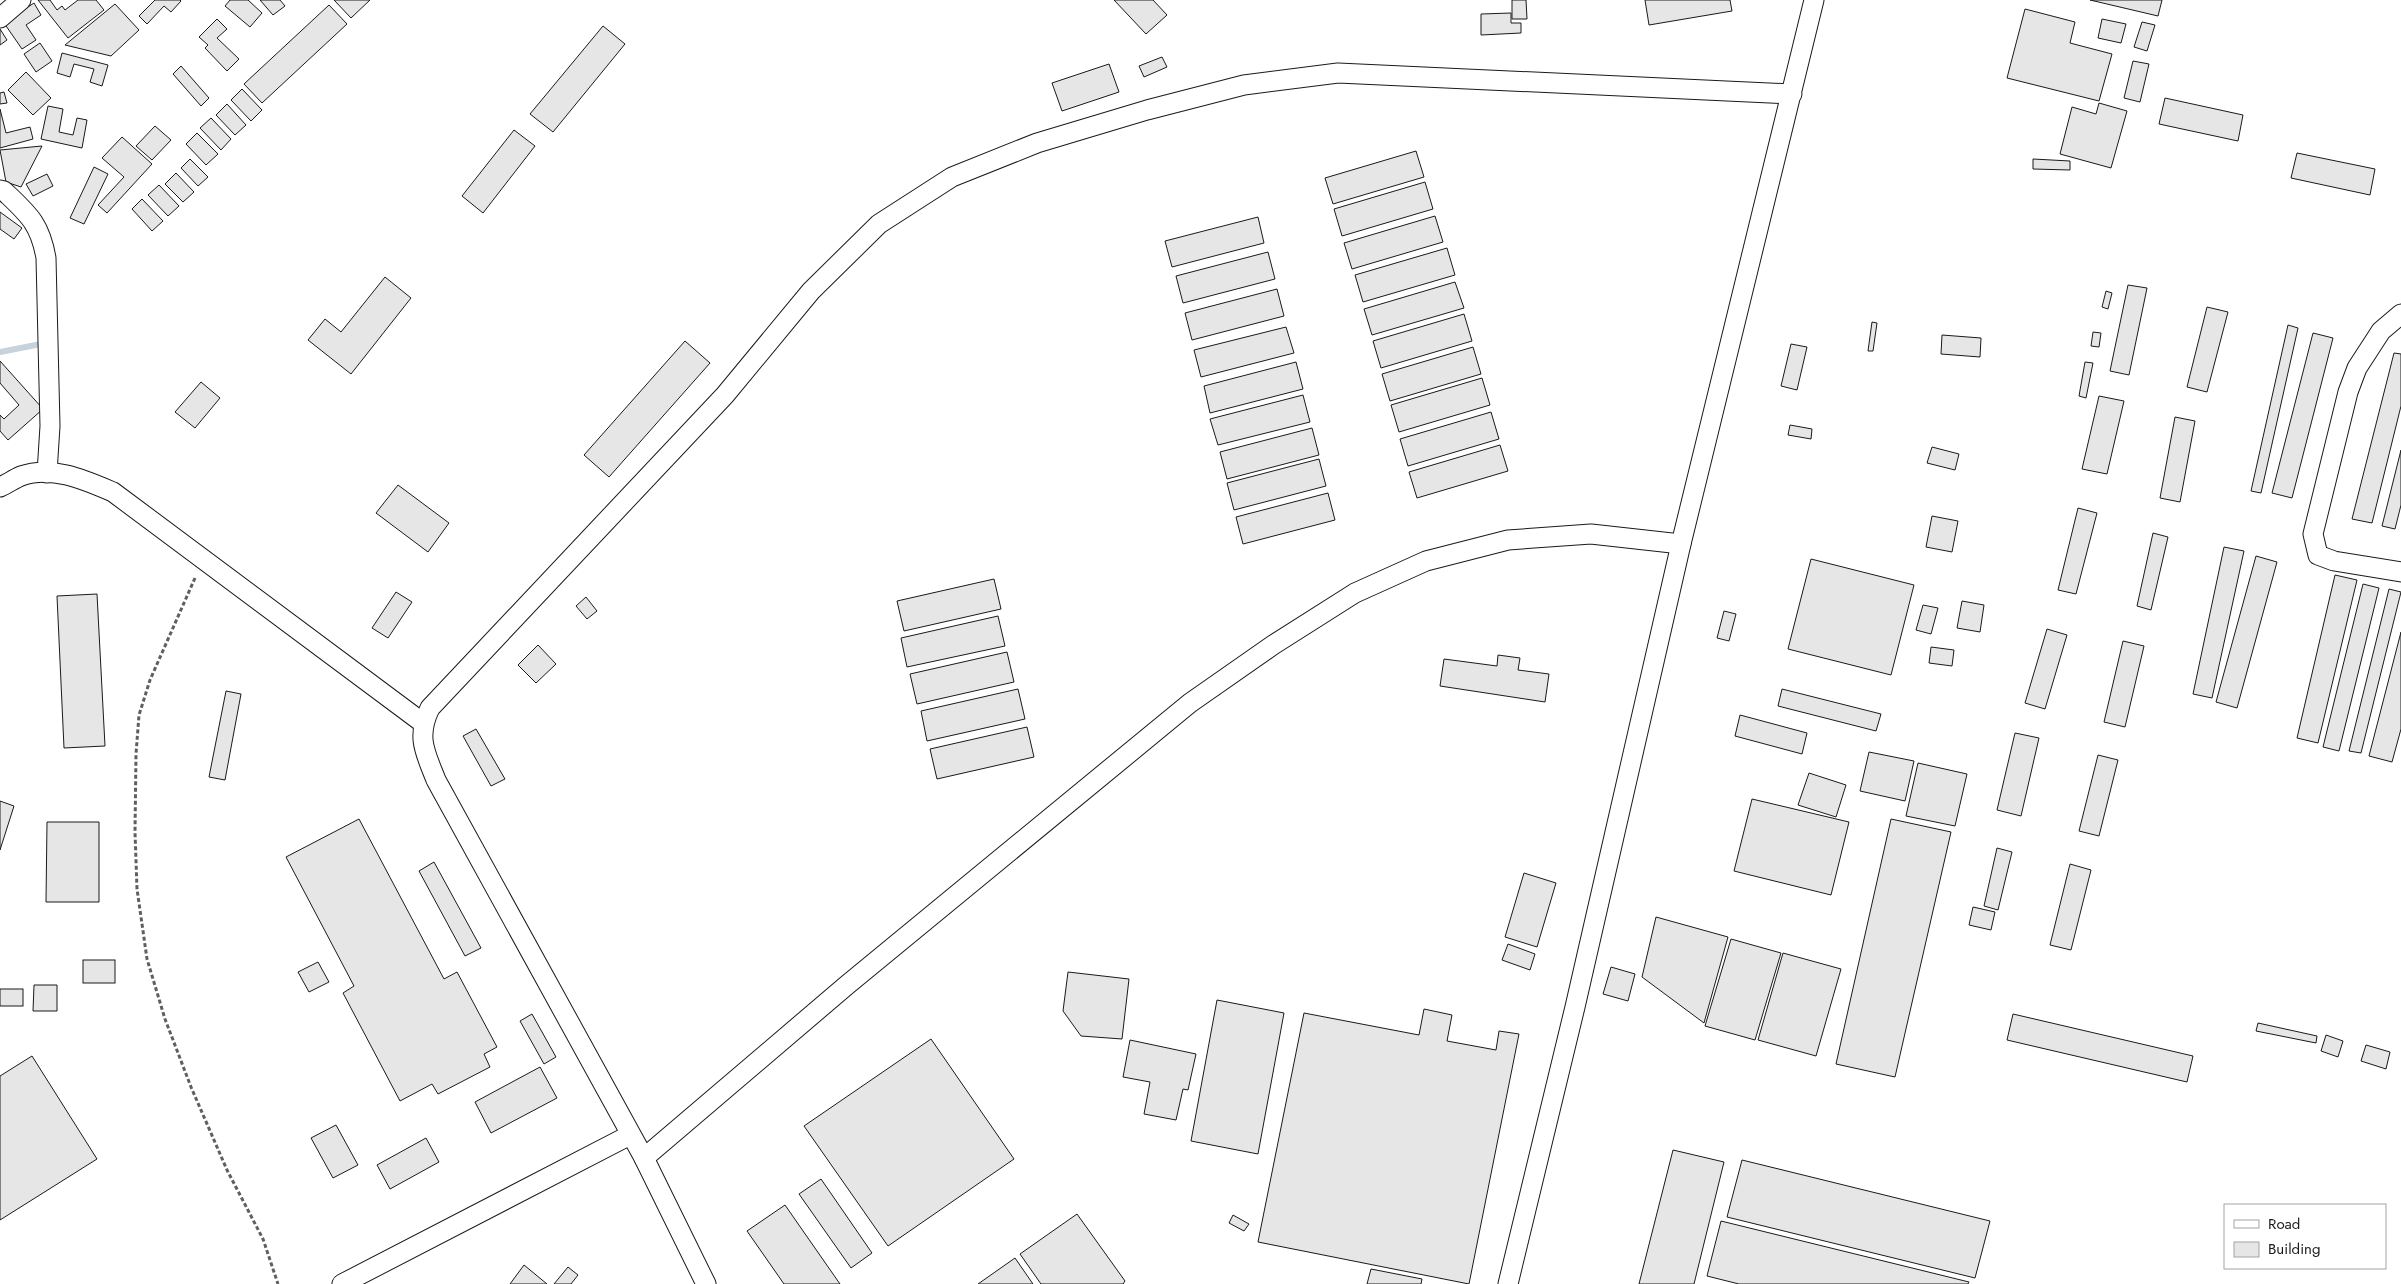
<svg xmlns="http://www.w3.org/2000/svg" width="2401" height="1284" viewBox="0 0 2401 1284" font-family="Jost,sans-serif">
<style>
.lines{fill:none;stroke-linecap:round;stroke-linejoin:round}
.stream{stroke:#c6d2dc;stroke-width:6}
.building{fill:#e6e6e6;stroke:#1a1a1a}
.street-casing{stroke:#1a1a1a;stroke-width:21}
.path{stroke:#5f5f5f;stroke-width:3;stroke-dasharray:4 2.5;stroke-linecap:butt}
.street{stroke:#fff;stroke-width:19}
</style>
<rect width="100%" height="100%" fill="#fff"/>
<g class="lines">
<polyline class="stream" points="0,352 46,343"/>
</g>
<g class="building">
<polygon points="38,0 50,0 57,10 62,6 65,10 78,0 96,0 104,10 68,38"/>
<polygon points="155,0 180,0 181,1 171,12 164,6 147,24 139,16"/>
<polygon points="230,0 248,0 262,13 250,27 225,6"/>
<polygon points="260,0 280,0 285,6 273,15"/>
<polygon points="334,0 370,0 351,18"/>
<polygon points="1114,0 1153,0 1167,15 1146,34"/>
<polygon points="1512,0 1526,0 1527,19 1512,19"/>
<polygon points="1645,0 1730,0 1732,11 1649,25"/>
<polygon points="2090,0 2162,0 2158,16"/>
<polygon points="34,3 41,15 26,25 36,40 22,49 4,23"/>
<polygon points="115,4 139,30 111,56 65,45"/>
<polygon points="329,5 347,24 262,103 244,84"/>
<polygon points="2025,9 2075,22 2070,43 2112,54 2099,101 2007,78"/>
<polygon points="1511,13 1511,23 1521,23 1521,33 1481,35 1481,14"/>
<polygon points="217,19 227,29 217,38 239,59 227,71 205,48 208,45 199,37"/>
<polygon points="2102,19 2126,24 2121,43 2098,38"/>
<polygon points="2142,22 2155,25 2147,51 2134,47"/>
<polygon points="603,26 625,44 553,132 530,114"/>
<polygon points="0,29 7,40 0,45"/>
<polygon points="40,43 52,61 36,72 24,54"/>
<polygon points="62,53 108,65 102,86 90,82 94,69 74,64 70,77 57,73"/>
<polygon points="1162,57 1167,67 1144,77 1139,66"/>
<polygon points="2133,61 2149,64 2140,102 2124,98"/>
<polygon points="1109,64 1119,92 1062,111 1052,83"/>
<polygon points="181,66 209,98 201,106 173,74"/>
<polygon points="26,72 51,98 33,115 8,90"/>
<polygon points="242,89 262,110 251,121 231,100"/>
<polygon points="4,92 7,103 0,104 0,93"/>
<polygon points="2165,98 2243,115 2238,141 2159,124"/>
<polygon points="2099,103 2127,111 2111,168 2060,154 2072,107 2096,114"/>
<polygon points="227,104 246,125 235,135 216,115"/>
<polygon points="48,106 63,109 59,132 73,135 77,118 87,120 82,148 41,139"/>
<polygon points="0,109 6,133 30,127 33,139 0,148"/>
<polygon points="211,118 231,139 221,150 200,128"/>
<polygon points="155,126 171,140 152,160 136,146"/>
<polygon points="514,130 535,146 483,213 462,196"/>
<polygon points="197,133 218,154 206,165 186,144"/>
<polygon points="122,137 152,164 107,213 98,205 124,177 102,158"/>
<polygon points="42,146 21,187 6,182 0,150"/>
<polygon points="1416,151 1424,177 1333,204 1325,178"/>
<polygon points="2297,153 2375,169 2370,195 2291,178"/>
<polygon points="190,159 208,177 198,186 181,168"/>
<polygon points="2033,159 2070,161 2070,170 2033,169"/>
<polygon points="94,167 108,174 84,224 70,218"/>
<polygon points="176,173 194,192 183,202 165,184"/>
<polygon points="47,174 53,186 33,196 26,184"/>
<polygon points="1425,182 1433,209 1342,236 1334,209"/>
<polygon points="159,185 179,206 168,216 148,195"/>
<polygon points="142,199 163,221 152,231 132,209"/>
<polygon points="0,212 22,228 14,239 0,229"/>
<polygon points="1435,216 1443,242 1352,269 1344,243"/>
<polygon points="1258,217 1264,243 1172,267 1165,241"/>
<polygon points="1447,248 1455,275 1363,302 1355,275"/>
<polygon points="1268,252 1275,279 1183,303 1176,276"/>
<polygon points="385,277 411,298 351,374 308,340 325,319 341,332"/>
<polygon points="1455,282 1464,308 1372,335 1364,309"/>
<polygon points="2128,285 2147,288 2129,375 2110,371"/>
<polygon points="1277,289 1284,316 1192,340 1185,313"/>
<polygon points="2106,291 2112,293 2108,309 2102,307"/>
<polygon points="2207,307 2228,312 2207,392 2187,387"/>
<polygon points="1464,314 1472,341 1381,368 1373,341"/>
<polygon points="1872,322 1877,323 1873,351 1868,351"/>
<polygon points="2288,325 2298,328 2261,493 2251,491"/>
<polygon points="1286,327 1294,353 1201,377 1194,350"/>
<polygon points="2093,332 2101,333 2099,347 2091,346"/>
<polygon points="2313,333 2333,338 2292,498 2272,493"/>
<polygon points="1942,335 1981,338 1980,357 1941,354"/>
<polygon points="685,341 710,363 609,477 584,455"/>
<polygon points="1791,344 1807,347 1797,390 1781,386"/>
<polygon points="1473,347 1481,374 1390,401 1382,374"/>
<polygon points="2394,353 2401,354 2401,406 2372,523 2352,519"/>
<polygon points="0,361 43,409 8,440 0,431 0,415 4,419 19,405 0,383"/>
<polygon points="1296,362 1303,389 1210,413 1204,386"/>
<polygon points="2085,362 2093,363 2086,398 2079,396"/>
<polygon points="1482,378 1490,405 1399,432 1391,405"/>
<polygon points="201,382 220,398 195,428 175,412"/>
<polygon points="1303,395 1310,422 1218,445 1210,419"/>
<polygon points="2099,396 2124,401 2107,474 2082,469"/>
<polygon points="1491,412 1499,439 1408,466 1400,439"/>
<polygon points="2175,417 2195,421 2180,502 2160,498"/>
<polygon points="1790,425 1812,429 1811,439 1788,435"/>
<polygon points="1312,428 1319,455 1227,479 1220,452"/>
<polygon points="1500,445 1508,471 1417,498 1409,472"/>
<polygon points="1932,447 1959,454 1955,470 1927,463"/>
<polygon points="2401,450 2401,505 2395,529 2382,526"/>
<polygon points="1319,459 1326,486 1234,510 1227,483"/>
<polygon points="398,485 449,523 428,552 376,513"/>
<polygon points="1328,493 1335,520 1243,544 1236,517"/>
<polygon points="2078,508 2097,513 2076,594 2058,590"/>
<polygon points="1932,516 1958,521 1952,552 1926,547"/>
<polygon points="2153,533 2168,537 2151,610 2137,606"/>
<polygon points="2224,547 2244,551 2212,698 2193,694"/>
<polygon points="2256,556 2277,562 2237,708 2216,702"/>
<polygon points="1811,559 1914,585 1891,675 1788,649"/>
<polygon points="2335,575 2357,580 2318,743 2297,738"/>
<polygon points="994,579 1001,609 904,631 897,601"/>
<polygon points="2363,584 2379,588 2339,751 2323,747"/>
<polygon points="2389,589 2401,592 2361,753 2349,751"/>
<polygon points="396,592 412,602 388,638 372,628"/>
<polygon points="97,594 105,746 64,748 57,596"/>
<polygon points="586,597 597,611 587,619 576,606"/>
<polygon points="1962,601 1984,605 1980,632 1957,628"/>
<polygon points="1923,605 1938,608 1931,634 1916,630"/>
<polygon points="1724,611 1736,614 1729,641 1717,638"/>
<polygon points="998,616 1005,646 907,667 901,638"/>
<polygon points="2047,629 2067,635 2045,709 2025,703"/>
<polygon points="2401,632 2401,729 2392,762 2369,756"/>
<polygon points="2123,641 2144,646 2125,727 2104,722"/>
<polygon points="538,645 556,664 536,683 518,665"/>
<polygon points="1931,647 1954,650 1952,666 1929,663"/>
<polygon points="1007,652 1014,682 917,704 910,674"/>
<polygon points="1498,655 1520,658 1518,670 1549,674 1545,702 1440,686 1444,659 1497,666"/>
<polygon points="1018,689 1025,719 927,741 921,711"/>
<polygon points="1782,689 1881,714 1876,731 1778,706"/>
<polygon points="226,691 241,694 225,780 209,777"/>
<polygon points="1740,715 1807,733 1802,754 1735,736"/>
<polygon points="1027,727 1034,757 937,779 930,749"/>
<polygon points="476,729 505,779 491,786 463,736"/>
<polygon points="2015,733 2039,738 2021,816 1997,810"/>
<polygon points="1869,752 1914,761 1905,801 1860,791"/>
<polygon points="2098,755 2118,760 2099,836 2079,831"/>
<polygon points="1918,763 1967,774 1955,826 1906,816"/>
<polygon points="1809,773 1846,785 1836,817 1798,805"/>
<polygon points="1752,799 1849,822 1831,895 1734,871"/>
<polygon points="0,801 14,806 0,850"/>
<polygon points="359,819 444,979 457,972 497,1047 484,1054 490,1067 438,1094 432,1084 400,1101 343,993 354,986 286,857"/>
<polygon points="1891,819 1951,832 1895,1077 1836,1064"/>
<polygon points="47,822 99,822 99,902 46,902"/>
<polygon points="1997,848 2012,852 1998,910 1984,906"/>
<polygon points="434,862 481,948 465,956 419,871"/>
<polygon points="2070,864 2091,870 2071,950 2050,945"/>
<polygon points="1524,873 1556,883 1537,947 1505,937"/>
<polygon points="1973,907 1995,912 1991,930 1969,925"/>
<polygon points="1656,917 1728,937 1704,1023 1642,977"/>
<polygon points="1731,939 1781,953 1755,1040 1705,1026"/>
<polygon points="1508,944 1535,954 1530,970 1502,960"/>
<polygon points="1783,953 1841,969 1816,1056 1758,1040"/>
<rect x="83" y="960" width="32" height="23"/>
<polygon points="318,962 329,982 309,992 298,972"/>
<polygon points="1611,967 1635,974 1628,1001 1603,994"/>
<polygon points="1068,972 1129,979 1122,1039 1081,1036 1063,1011"/>
<polygon points="34,985 57,985 57,1011 33,1011"/>
<rect x="0" y="989" width="23" height="17"/>
<polygon points="1217,1000 1284,1013 1258,1154 1191,1141"/>
<polygon points="1424,1009 1452,1015 1447,1041 1496,1050 1499,1031 1519,1034 1469,1284 1258,1242 1304,1013 1419,1035"/>
<polygon points="532,1014 556,1057 544,1064 520,1021"/>
<polygon points="2013,1014 2193,1056 2187,1082 2007,1040"/>
<polygon points="2258,1023 2317,1036 2316,1043 2256,1031"/>
<polygon points="2326,1035 2343,1041 2338,1057 2321,1051"/>
<polygon points="931,1039 1014,1159 888,1246 804,1126"/>
<polygon points="1130,1040 1196,1054 1188,1090 1183,1089 1176,1120 1144,1114 1150,1082 1123,1077"/>
<polygon points="2366,1045 2390,1052 2386,1069 2361,1061"/>
<polygon points="32,1056 97,1159 0,1220 0,1076"/>
<polygon points="540,1067 557,1098 491,1133 475,1102"/>
<polygon points="336,1125 358,1165 333,1178 311,1138"/>
<polygon points="426,1138 439,1162 390,1189 377,1165"/>
<polygon points="1673,1150 1724,1162 1694,1284 1639,1284"/>
<polygon points="1742,1160 1990,1221 1975,1278 1727,1217"/>
<polygon points="821,1179 872,1253 851,1268 799,1194"/>
<polygon points="785,1205 840,1284 784,1284 747,1231"/>
<polygon points="1077,1214 1125,1281 1123,1284 1041,1284 1020,1254"/>
<polygon points="1233,1215 1249,1224 1244,1231 1229,1223"/>
<polygon points="1721,1221 1969,1282 1968,1284 1739,1284 1707,1276"/>
<polygon points="1015,1258 1033,1284 978,1284"/>
<polygon points="524,1265 547,1284 510,1284"/>
<polygon points="568,1267 578,1275 571,1284 554,1284"/>
<polygon points="1371,1269 1422,1279 1421,1284 1367,1284"/>
</g>
<g class="lines">
<g class="street-casing">
<g id="street">
<polyline points="0,18 21,0"/>
<path d="M0 190 4 191C28 214 40 223 46 258L50 426 47 473"/>
<polyline points="2401,314 2381,331 2357,368 2348,392 2313,534 2318,555 2334,561 2401,572"/>
<path d="M0 487C7 484 14 479 21 476 52 465 85 480 113 492L423 723"/>
<polyline points="644,1158 847,985 1190,703 1273,645 1355,593 1426,561 1508,540 1591,534 1681,544"/>
<polyline points="342,1284 630,1135"/>
<path d="M706 1284 644 1158 436 780C425 752 416 737 430 708L725 395 811 291 879 224 952 177 1037 143 1147 110 1244 85 1338 73 1792 94"/>
<polyline points="1508,1284 1575,1007 1681,544 1814,0"/>
</g>
</g>
<polyline class="path" points="195,578 150,680 139,715 136,754 135,832 137,889 147,959 165,1019 191,1087 227,1170 263,1239 278,1284"/>
<use href="#street" class="street"/>
</g>
<rect x="2224" y="1204" width="162" height="65" fill="#ffffff" stroke="#a3a3a3"/>
<rect x="2234" y="1220" width="25" height="8" fill="#ffffff" stroke="#a3a3a3"/>
<text x="2268" y="1229" font-size="15" fill="#1a1a1a">Road</text>
<rect x="2234" y="1242" width="25" height="15" fill="#e6e6e6" stroke="#a3a3a3"/>
<text x="2268" y="1254" font-size="15" fill="#1a1a1a">Building</text>
</svg>
